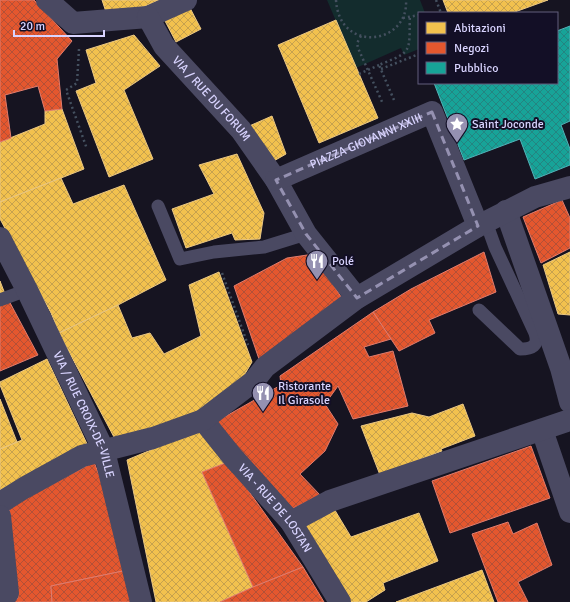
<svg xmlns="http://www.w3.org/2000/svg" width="570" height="602" viewBox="0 0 570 602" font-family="Signika,sans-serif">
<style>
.garden{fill:#132c2d}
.homes{fill:url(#homes-cross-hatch);stroke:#eac783}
.shops{fill:url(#shops-cross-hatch);stroke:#e17c6d}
.public{fill:url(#public-cross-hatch);stroke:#51b2b7}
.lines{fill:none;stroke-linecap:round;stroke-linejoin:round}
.path{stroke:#44505f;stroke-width:2.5;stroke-dasharray:2 3;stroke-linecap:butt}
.lane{stroke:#4a4962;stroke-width:13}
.street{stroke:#4a4962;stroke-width:22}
.path-bridge{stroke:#44505f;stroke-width:2.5;stroke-dasharray:2 3;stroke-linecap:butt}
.marked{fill:none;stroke:#9591b1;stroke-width:3;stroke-dasharray:8 5;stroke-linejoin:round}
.labels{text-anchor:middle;stroke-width:4;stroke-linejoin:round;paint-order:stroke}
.street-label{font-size:12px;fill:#d9d4ff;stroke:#130f26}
.poi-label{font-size:12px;fill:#d9d4ff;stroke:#130f26;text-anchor:start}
</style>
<defs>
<pattern id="homes-cross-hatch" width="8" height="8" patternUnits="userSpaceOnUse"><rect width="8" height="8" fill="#f2c14e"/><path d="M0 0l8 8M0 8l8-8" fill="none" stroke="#c6a14e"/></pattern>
<pattern id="shops-cross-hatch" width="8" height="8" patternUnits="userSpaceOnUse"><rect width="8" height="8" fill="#e4572e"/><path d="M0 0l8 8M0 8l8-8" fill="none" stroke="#b35037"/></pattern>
<pattern id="public-cross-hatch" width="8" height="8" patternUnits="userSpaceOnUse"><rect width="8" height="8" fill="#17a398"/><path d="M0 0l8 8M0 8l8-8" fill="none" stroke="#248581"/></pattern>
</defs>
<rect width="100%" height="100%" fill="#161421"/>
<polygon class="garden" points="327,0 420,0 425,13 419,13 419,49 404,55 401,48 356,68"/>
<g class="homes">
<polygon points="102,0 159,0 143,7 107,15"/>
<polygon points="443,0 548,0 512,13 448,13"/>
<polygon points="189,6 201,29 176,42 164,19"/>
<polygon points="336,20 378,118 319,143 278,45"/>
<polygon points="134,35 160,66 124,90 153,159 109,177 76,91 96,83 86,50"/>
<polygon points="62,109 84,169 0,202 0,142 45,124 45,111"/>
<polygon points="272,116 286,154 272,162 247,127"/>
<polygon points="237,154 264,213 260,239 235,240 232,233 186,248 172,209 214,194 199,165"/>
<polygon points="61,178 73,204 124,185 166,280 118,305 59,333 51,313 0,219 0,202"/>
<polygon points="570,252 570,315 558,314 543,265"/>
<polygon points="219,272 252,362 242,379 202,412 115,439 59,333 118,305 132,338 150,333 164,354 201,336 189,285"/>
<polygon points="0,281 5,294 0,296"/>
<polygon points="47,359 88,446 0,490 0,449 22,440 0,385 0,382"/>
<polygon points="0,399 17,442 0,449"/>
<polygon points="463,404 475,436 441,449 442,451 380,475 361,426 412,413 429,417"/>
<polygon points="201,429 228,462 202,472 253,587 220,602 156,602 127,460"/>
<polygon points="333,507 351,537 419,513 438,561 383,583 385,590 366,602 348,602 300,527"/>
<polygon points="482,570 494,602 396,602"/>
</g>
<g class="shops">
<polygon points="0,0 34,0 72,41 57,59 62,109 45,111 38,86 5,95 11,138 0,142"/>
<polygon points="562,200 570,218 570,248 541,263 523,217"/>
<polygon points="484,252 496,292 429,320 435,333 399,351 373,312 411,289"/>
<polygon points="314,254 343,300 260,362 234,286 287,258"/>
<polygon points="8,299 38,355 0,371 0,302"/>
<polygon points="373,312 391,339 364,347 369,357 393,351 408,406 353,419 338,386 325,404 338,424 325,451 300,474 320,495 288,511 212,424 281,385 280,376"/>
<polygon points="531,446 550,498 450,533 432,481"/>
<polygon points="94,462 110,503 123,571 51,586 52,602 14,602 18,598 9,507"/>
<polygon points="228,462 303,567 253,587 202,472"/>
<polygon points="508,522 513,534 537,523 552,565 518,582 528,602 498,602 472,534"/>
<polygon points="303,567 324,602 220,602 253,587"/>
<polygon points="123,571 131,602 52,602 51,586"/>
</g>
<polygon class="public" points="570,26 570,121 561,125 570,149 570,165 535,179 520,139 464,160 434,83 557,83 557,31"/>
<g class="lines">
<g class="path">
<path d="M336 0C339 54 409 45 406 0"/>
<polyline points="436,0 441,13"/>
<polyline points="403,18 419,15"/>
<polyline points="361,36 357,43 358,48 383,104"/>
<polyline points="79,49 77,83 66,90 87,149"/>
<polyline points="381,69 419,54"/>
<path d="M394 100 379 65C387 61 403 57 407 49 411 42 409 25 410 17"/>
<polyline points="222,273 248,345"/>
</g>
<g class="lane">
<polyline points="158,206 180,259 214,252 264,247 306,234"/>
<polyline points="0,300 27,290"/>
<path d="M479 310 520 349C532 349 539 346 535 333L495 247 486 222"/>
</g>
<g class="street">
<polyline points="47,0 73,23 148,17 186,0"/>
<path id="s1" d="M148 17 164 46 241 130 276 180 306 234 357 298"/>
<path id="s2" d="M276 180 432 112 478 226"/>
<polyline points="506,211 561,368 570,402"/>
<path id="s3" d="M0 238 27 290 104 451 141 602"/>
<path id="s4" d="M203 420 231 455 291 522 340 602"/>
<polyline points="542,430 570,512"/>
<polyline points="0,503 24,488 82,456 153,438 203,420 254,381 265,367 357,298 478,226 535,197 570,187"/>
<polyline points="0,516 8,593 2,602"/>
<polyline points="291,522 330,501 570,420"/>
</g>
<polyline class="path-bridge" points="359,74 379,65"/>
</g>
<path class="marked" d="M432 112 478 226 357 298 306 234 276 180Z"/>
<defs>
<g id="sight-pin" transform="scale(1.15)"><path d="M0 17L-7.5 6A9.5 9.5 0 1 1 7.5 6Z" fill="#9591b1" stroke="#130f26"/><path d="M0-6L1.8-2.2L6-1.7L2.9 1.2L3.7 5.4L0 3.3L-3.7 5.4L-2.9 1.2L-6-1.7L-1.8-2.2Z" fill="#fff"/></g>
<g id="restaurant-pin" transform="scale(1.15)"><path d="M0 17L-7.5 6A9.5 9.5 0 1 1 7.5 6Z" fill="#9591b1" stroke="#130f26"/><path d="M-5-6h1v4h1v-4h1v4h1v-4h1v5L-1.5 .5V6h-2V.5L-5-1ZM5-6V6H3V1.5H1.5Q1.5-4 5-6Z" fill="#fff"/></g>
</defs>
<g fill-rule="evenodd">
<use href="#sight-pin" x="457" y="124"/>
<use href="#restaurant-pin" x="317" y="261"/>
<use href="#restaurant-pin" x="263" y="393"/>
</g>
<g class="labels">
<g class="street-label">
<text dy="4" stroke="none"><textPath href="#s1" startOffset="104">VIA / RUE DU FORUM</textPath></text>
<text dy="4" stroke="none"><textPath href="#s2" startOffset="98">PIAZZA GIOVANNI XXIII</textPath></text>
<text dy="4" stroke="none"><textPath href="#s3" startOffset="196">VIA / RUE CROIX-DE-VILLE</textPath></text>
<text dy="4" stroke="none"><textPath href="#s4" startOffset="114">VIA - RUE DE LOSTAN</textPath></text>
</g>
<g class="poi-label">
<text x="472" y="128">Saint Joconde</text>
<text x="332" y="265">Polé</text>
<text x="278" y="390">Ristorante<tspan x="278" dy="14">Il Girasole</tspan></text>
</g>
</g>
<rect x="418" y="12" width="140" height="72" fill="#130f26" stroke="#625e7d"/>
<rect x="426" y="22" width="20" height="12" fill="#f2c14e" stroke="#625e7d"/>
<text x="454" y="32" font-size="12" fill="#d9d4ff">Abitazioni</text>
<rect x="426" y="42" width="20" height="12" fill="#e4572e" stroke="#625e7d"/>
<text x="454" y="52" font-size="12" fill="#d9d4ff">Negozi</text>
<rect x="426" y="62" width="20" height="12" fill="#17a398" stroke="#625e7d"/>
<text x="454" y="72" font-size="12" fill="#d9d4ff">Pubblico</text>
<path d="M14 30v6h90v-6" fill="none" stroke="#d9d4ff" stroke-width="2"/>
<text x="20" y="30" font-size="12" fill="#d9d4ff" stroke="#130f26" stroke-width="3" paint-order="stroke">20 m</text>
</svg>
